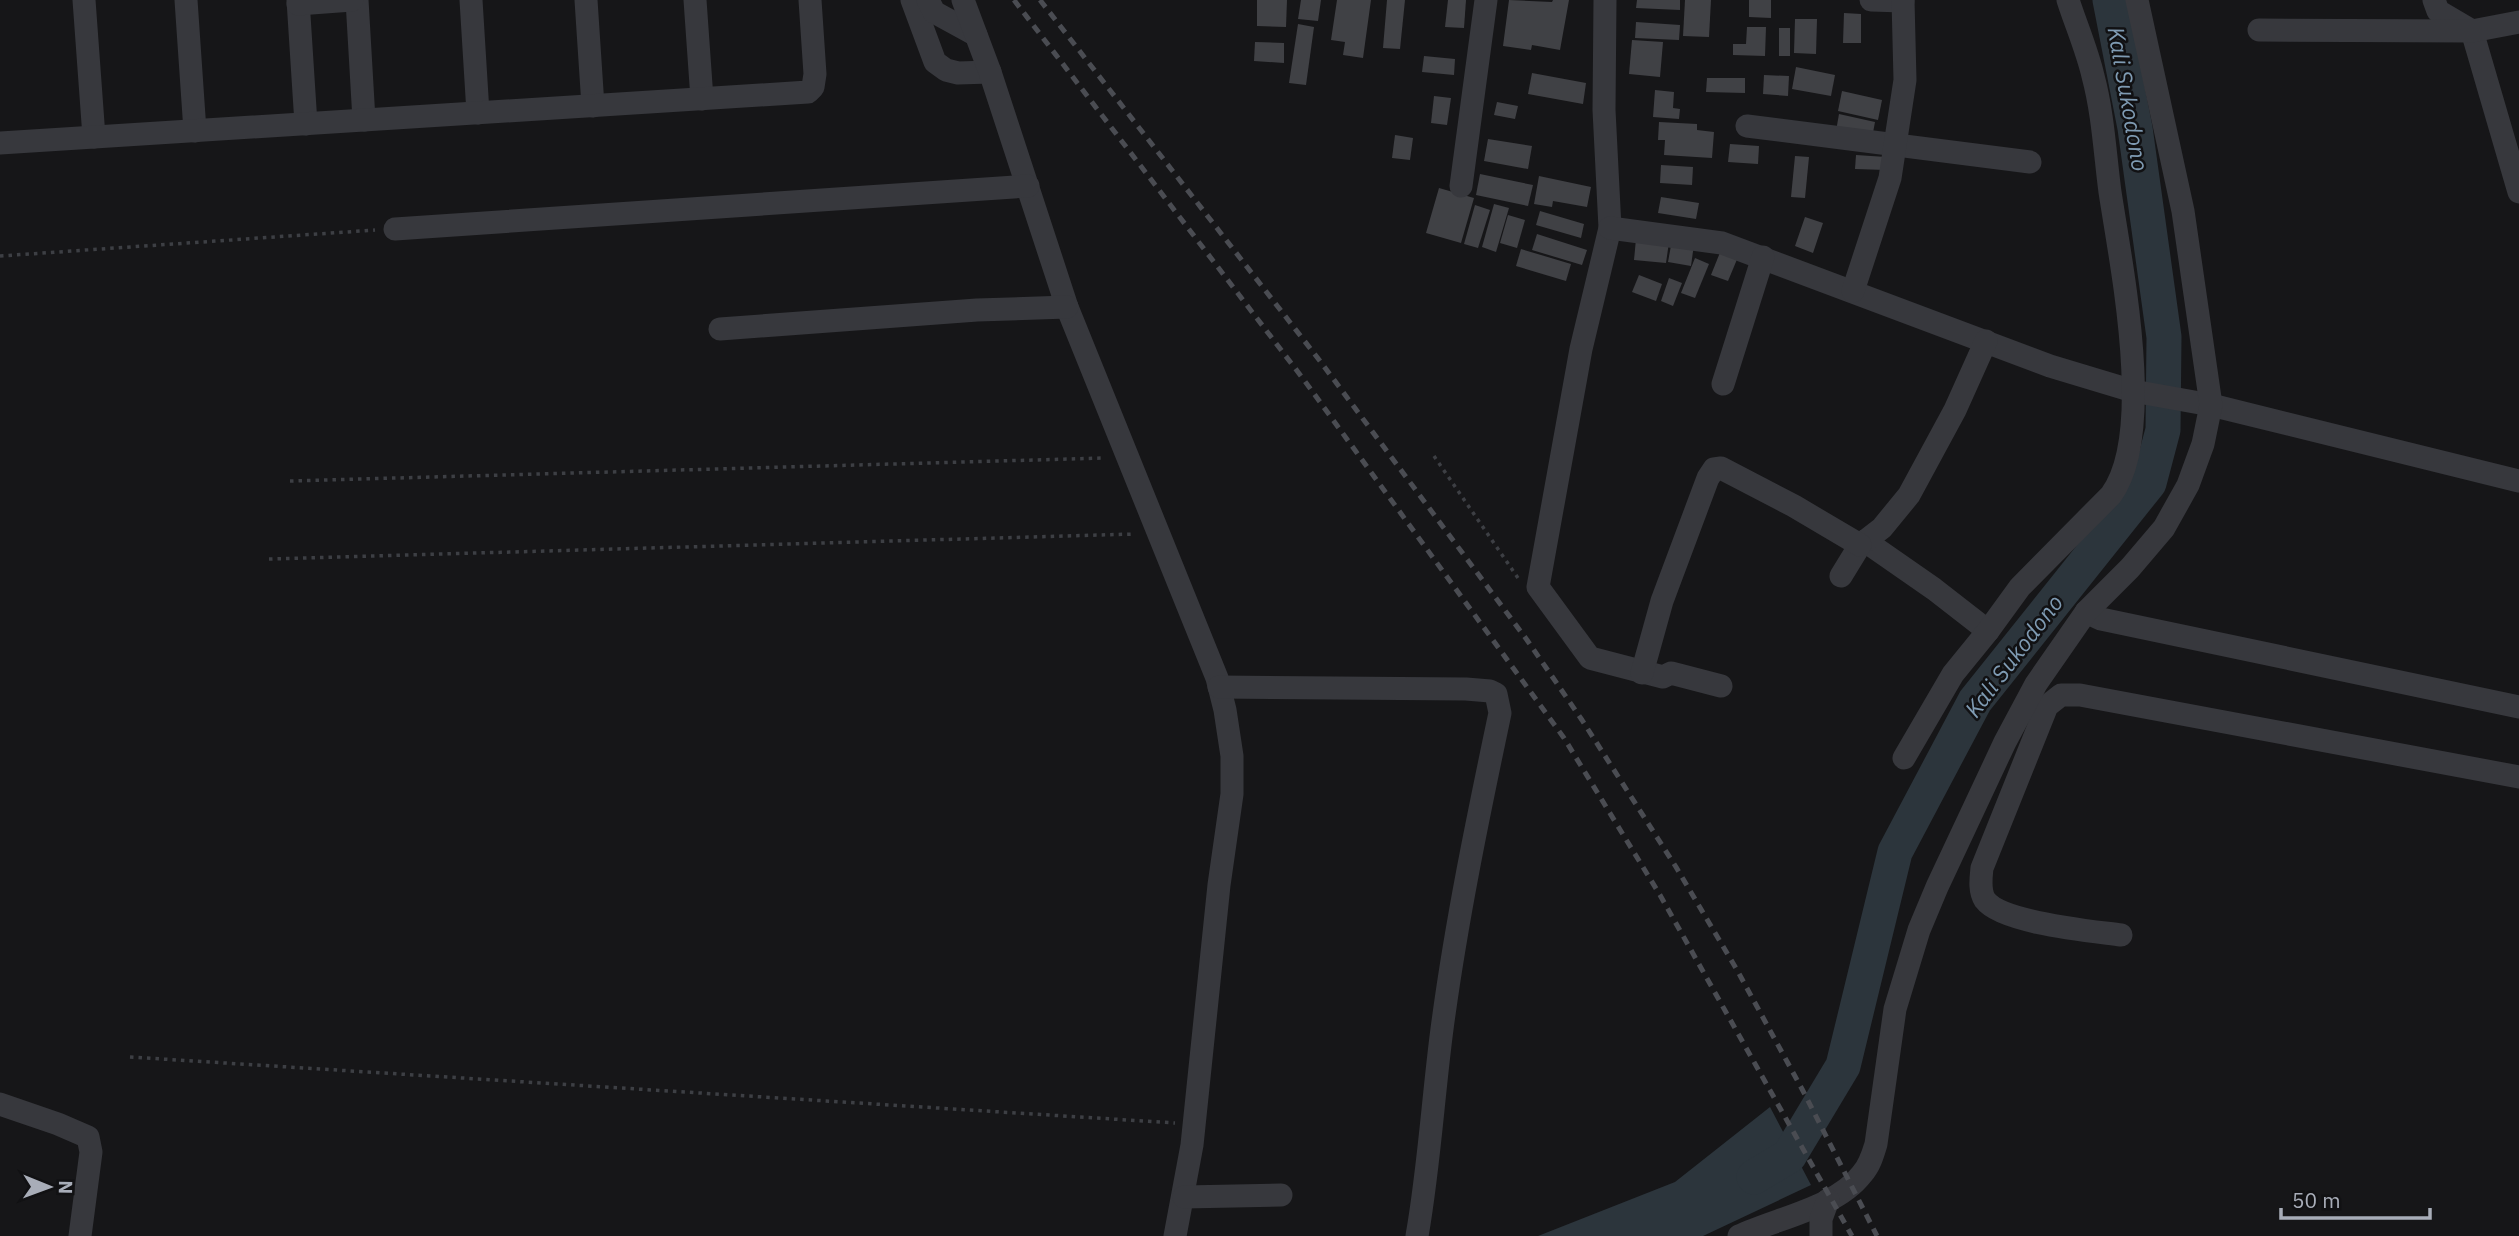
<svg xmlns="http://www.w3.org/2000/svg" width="2519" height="1236" viewBox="0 0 2519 1236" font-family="'IBM Plex Sans',sans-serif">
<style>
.water{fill:#2c353c}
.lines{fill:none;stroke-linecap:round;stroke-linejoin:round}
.river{stroke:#2c353c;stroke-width:35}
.building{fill:#404145}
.path{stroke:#3d3f44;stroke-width:3.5;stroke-dasharray:3.5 5;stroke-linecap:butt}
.minor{stroke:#37383d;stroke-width:23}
.rail{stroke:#4a4c52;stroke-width:5;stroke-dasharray:9 7;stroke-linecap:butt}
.labels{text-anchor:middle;stroke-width:5;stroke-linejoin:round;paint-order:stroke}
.water-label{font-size:23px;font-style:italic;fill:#7f9bb3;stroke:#111113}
</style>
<rect width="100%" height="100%" fill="#161618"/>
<polygon class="water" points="1770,1107 1811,1185 1703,1236 1538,1236 1675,1182"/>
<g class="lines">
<polyline class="river" points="1754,1177 1789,1156 1843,1066 1895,852 1975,701 2149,483 2163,430 2164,337 2135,128 2110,0"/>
</g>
<g class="building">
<polygon points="1257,0 1287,0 1286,27 1257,26"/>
<polygon points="1301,0 1321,0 1318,21 1298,19"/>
<polygon points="1337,0 1371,0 1363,58 1343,55 1345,42 1331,40"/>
<polygon points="1387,0 1405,0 1400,49 1383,48"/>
<polygon points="1448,0 1466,0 1464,28 1445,27"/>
<polygon points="1509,0 1552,2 1553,0 1569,0 1560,50 1532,45 1531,50 1503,46"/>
<polygon points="1637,0 1680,0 1680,10 1636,8"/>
<polygon points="1685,0 1711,0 1709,37 1683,36"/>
<polygon points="1749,0 1771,0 1771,18 1749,17"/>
<polygon points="1844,13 1861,14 1861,43 1843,43"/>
<polygon points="1795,19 1817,19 1816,54 1794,53"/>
<polygon points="1636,22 1680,25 1679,40 1635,38"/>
<polygon points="1298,24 1314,27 1306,85 1289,83"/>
<polygon points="1747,27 1766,27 1765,56 1733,55 1733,44 1746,44"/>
<rect x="1779" y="28" width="11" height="28"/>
<polygon points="1632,40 1663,42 1660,77 1629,74"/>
<polygon points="1255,42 1284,43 1284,63 1254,61"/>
<polygon points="1424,56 1455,59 1454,75 1422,72"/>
<polygon points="1796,67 1835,75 1831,96 1792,89"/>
<polygon points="1532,73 1586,83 1583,104 1528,94"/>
<polygon points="1764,75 1789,76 1788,96 1763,94"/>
<polygon points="1707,78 1745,78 1745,93 1706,92"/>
<polygon points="1655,90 1674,92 1673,108 1680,109 1679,119 1653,117"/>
<polygon points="1842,91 1882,100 1878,120 1838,111"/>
<polygon points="1434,96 1451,98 1447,125 1431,123"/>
<polygon points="1497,102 1518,106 1515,119 1494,115"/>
<polygon points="1839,114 1875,122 1872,138 1836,131"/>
<polygon points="1659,122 1697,124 1697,130 1714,132 1712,158 1664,155 1665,140 1658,140"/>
<polygon points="1395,135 1413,138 1410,160 1392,158"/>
<polygon points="1488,139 1532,146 1528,169 1484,161"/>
<polygon points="1730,144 1759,146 1758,164 1728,162"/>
<polygon points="1856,155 1886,157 1886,170 1855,169"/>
<polygon points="1795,156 1809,157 1805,198 1791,197"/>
<polygon points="1661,165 1693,167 1692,185 1660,183"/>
<polygon points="1480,174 1533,185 1528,206 1476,195"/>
<polygon points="1539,176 1591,187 1587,207 1553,201 1552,207 1534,204"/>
<polygon points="1439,188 1474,198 1461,243 1426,233"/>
<polygon points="1661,197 1699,203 1696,219 1658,213"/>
<polygon points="1494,204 1509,208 1496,252 1482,247"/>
<polygon points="1475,205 1490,210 1478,248 1464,244"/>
<polygon points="1540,211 1584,224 1581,238 1536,225"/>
<polygon points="1508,215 1525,220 1517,248 1500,243"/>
<polygon points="1805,217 1823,223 1813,253 1795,246"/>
<polygon points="1537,234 1587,250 1582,265 1532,250"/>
<polygon points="1636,239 1669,242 1666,263 1634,260"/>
<polygon points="1672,240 1694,244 1691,266 1668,262"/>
<polygon points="1521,249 1571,264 1566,281 1516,266"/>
<polygon points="1721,250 1738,257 1728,281 1711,275"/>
<polygon points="1695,258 1709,264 1695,298 1681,293"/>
<polygon points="1639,275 1662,284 1656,301 1632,292"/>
<polygon points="1669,278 1682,283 1673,306 1661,301"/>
</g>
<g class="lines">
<g class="path">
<polyline points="0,256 375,230"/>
<polyline points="1434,456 1518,578"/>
<polyline points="290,481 1105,458"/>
<polyline points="269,559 1135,534"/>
<polyline points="130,1057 1175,1123"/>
</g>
<g class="minor">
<polyline points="84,0 94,137"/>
<polyline points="186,0 195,131"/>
<polyline points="298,0 306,124"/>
<polyline points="357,0 364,120"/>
<polyline points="471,0 478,113"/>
<polyline points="586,0 593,106"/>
<polyline points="695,0 702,99"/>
<polyline points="912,0 935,62 946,70 958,73 990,72"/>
<polyline points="928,0 934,12 976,35"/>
<polyline points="963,0 990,72 1067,307 1217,678 1225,710 1232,756 1232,794 1219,885 1192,1145 1175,1236"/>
<polyline points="1605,0 1604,110 1610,228 1581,349 1538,587 1590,658 1663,677 1671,673 1721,686"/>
<polyline points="1871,0 1903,1"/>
<polyline points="2434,0 2438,11 2472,31 2519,192"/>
<polyline points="298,4 352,0"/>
<polyline points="2259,30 2472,31 2519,22"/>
<polyline points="1747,126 2030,162"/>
<polyline points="0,143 808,92 813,87 815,74 810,0"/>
<polyline points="1461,186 1486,0"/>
<polyline points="1610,228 1722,243 2050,366 2133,391 2211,405 2519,481"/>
<polyline points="395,229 1028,186"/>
<polyline points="1853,291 1890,178 1905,80 1903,0"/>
<polyline points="720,329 977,310 1067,307"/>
<polyline points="1723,384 1763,257"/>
<polyline points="1865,541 1934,589 1988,631"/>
<polyline points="1841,576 1860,545 1882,528 1909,495 1955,410 1986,341"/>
<polyline points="2086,612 2101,619 2519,707"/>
<polyline points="1642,673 1662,601 1708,478 1714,469 1721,468 1794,506 1860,545"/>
<path d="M1219 687 1466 689 1490 691 1496 694 1500 713C1478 817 1456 923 1442 1029 1433 1098 1429 1168 1417 1236"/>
<path d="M1904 758 1953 674 1988 631 2020 587 2111 495C2156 434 2121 265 2110 192 2105 154 2103 113 2093 76 2087 50 2076 25 2068 0"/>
<path d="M2121 935C2092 931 2002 923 1985 900 1979 891 1981 878 1982 868L2047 706 2061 695H2080L2519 777"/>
<polyline points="0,1104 58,1124 88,1137 91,1152 80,1236"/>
<polyline points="1184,1197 1281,1195"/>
<path d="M1739 1236C1777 1218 1836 1208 1862 1174 1870 1165 1873 1154 1876 1144L1895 1009 1919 930 1937 887 2005 742 2036 684 2086 612 2130 568 2164 528 2188 485 2203 444 2211 405 2183 211 2137 0"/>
<polyline points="1821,1236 1821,1219 1828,1200"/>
</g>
<g class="rail">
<polyline points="1014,0 1304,380 1564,738 1660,895 1852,1236"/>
<polyline points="1040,0 1320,361 1527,640 1582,720 1676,867 1737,970 1802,1089 1877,1236"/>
</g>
</g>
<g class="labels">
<g class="water-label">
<text transform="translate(2128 99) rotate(80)" y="8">Kali Sukodono</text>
<text transform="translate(2014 656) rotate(-53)" y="8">Kali Sukodono</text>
</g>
</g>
<g transform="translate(49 1187) rotate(91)" stroke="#111113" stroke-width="5" paint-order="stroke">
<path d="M0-5L12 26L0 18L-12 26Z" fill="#a8adb8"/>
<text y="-10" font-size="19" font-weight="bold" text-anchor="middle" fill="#a8adb8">N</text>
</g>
<path d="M2281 1208v10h149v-10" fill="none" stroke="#a8adb8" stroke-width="3.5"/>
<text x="2292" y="1208" font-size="21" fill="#a8adb8" stroke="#111113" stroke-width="5" paint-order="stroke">50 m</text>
</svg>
